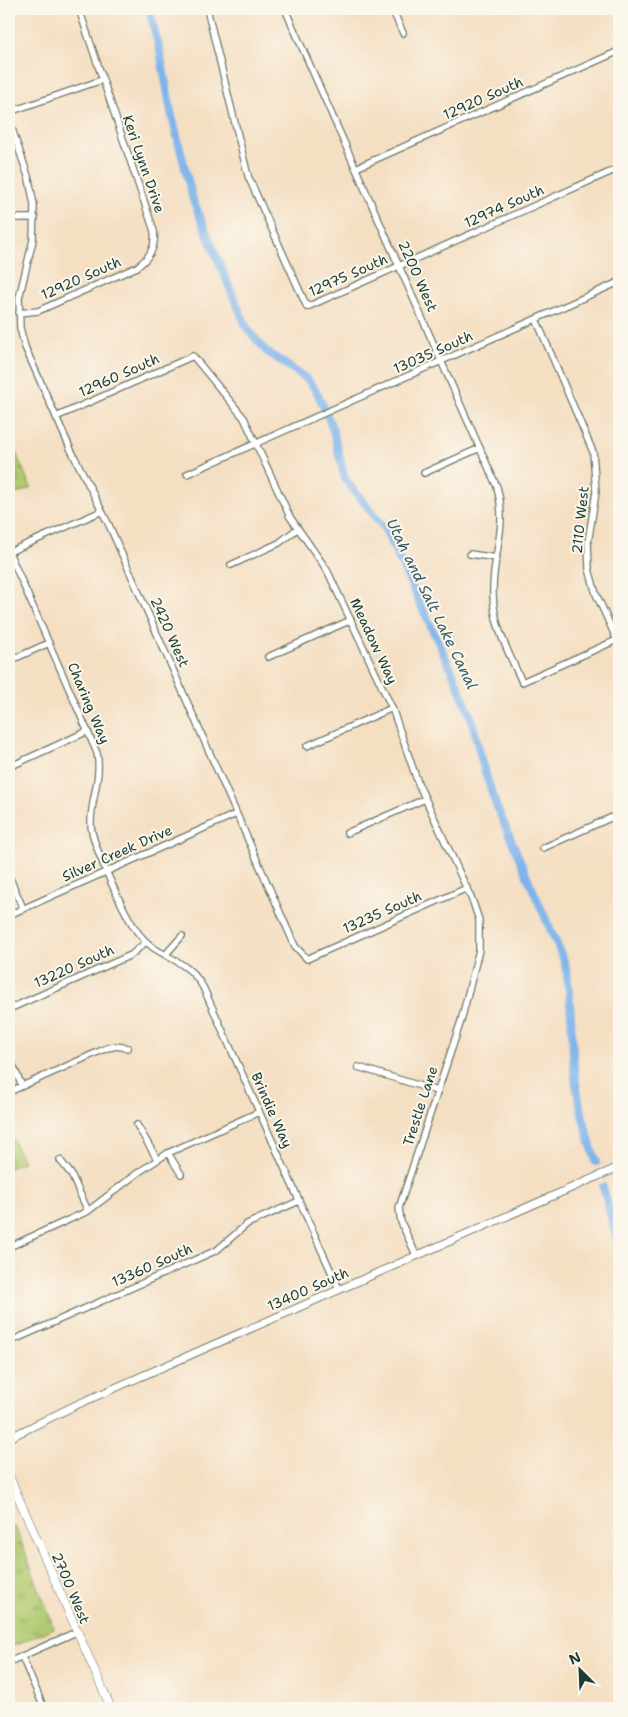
<svg xmlns="http://www.w3.org/2000/svg" width="628" height="1717" viewBox="0 0 628 1717" font-family="'Shantell Sans',sans-serif">
<style>
.grass{fill:url(#grass-tufts);stroke:#688452}
.pitch{fill:#b1ca70;stroke:#688452}
.lines{fill:none;stroke-linecap:round;stroke-linejoin:round}
.canal{stroke:#7cb3eb;stroke-width:8}
.minor-casing{stroke:#6a7666;stroke-width:8}
.tertiary-casing{stroke:#6a7666;stroke-width:9}
.secondary-casing{stroke:#6a7666;stroke-width:9}
.minor{stroke:#fff;stroke-width:5.5}
.tertiary{stroke:#fff;stroke-width:7}
.secondary{stroke:#fff;stroke-width:8}
.labels{text-anchor:middle;stroke-width:4;stroke-linejoin:round;paint-order:stroke}
.street-label{font-size:14px;fill:#1f3d34;stroke:#fbf7ec}
.water-label{font-size:15px;font-style:italic;fill:#365a62;stroke:#fbf7ec}
</style>
<defs>
<pattern id="grass-tufts" width="24" height="20" patternUnits="userSpaceOnUse" patternTransform="scale(1.25)"><rect width="24" height="20" fill="#b1ca70"/><path d="M3 7l-1-3M5 7V3M7 7l1-3M15 17l-1-3M17 17v-4M19 17l1-3" fill="none" stroke="#8fa55d"/></pattern>
</defs>
<rect width="100%" height="100%" fill="#fbf7ec"/>
<filter id="ink" filterUnits="userSpaceOnUse"><feTurbulence type="fractalNoise" baseFrequency=".02" numOctaves="2"/><feDisplacementMap in="SourceGraphic" scale="10" xChannelSelector="R" yChannelSelector="G"/><feConvolveMatrix kernelMatrix="1 2 1 2 8 2 1 2 1" color-interpolation-filters="sRGB"/></filter>
<filter id="wash" filterUnits="userSpaceOnUse"><feTurbulence type="fractalNoise" baseFrequency=".0096" numOctaves="4" result="noise"/><feDisplacementMap in="SourceGraphic" scale="20" xChannelSelector="R" yChannelSelector="G"/><feGaussianBlur stdDeviation="1.12" result="paint"/><feColorMatrix in="noise" values="0 0 0 0 0 0 0 0 0 0 0 0 0 0 0 0 0 1.4 0 .05"/><feComposite in="paint" operator="in"/></filter>
<g filter="url(#wash)">
<rect width="100%" height="100%" fill="#f4dfc3"/>
<g class="grass">
<polygon points="9,437 31,488 9,497"/>
<polygon points="10,1133 23,1162 9,1168 9,1134"/>
<polygon points="15,1526 54,1628 9,1648 9,1528"/>
</g>
<polygon class="pitch" points="9,458 19,480 18,484 9,488"/>
<g class="lines">
<g class="canal">
<path d="M149 9 160 51 171 112 193 200 228 284 247 328 266 351 307 379 318 394 333 430 345 479 385 529 455 678 471 717 483 766 496 805 565 963C572 998 571 1032 574 1067 577 1100 586 1130 596 1162"/>
<polyline points="603,1187 619,1247"/>
</g>
</g>
</g>
<g filter="url(#ink)">
<g class="lines">
<g class="minor-casing">
<g id="minor">
<polyline points="207,9 248,176 307,307 619,168"/>
<path d="M285 9 497 487C508 528 493 551 493 590 492 624 509 653 522 682L619 639"/>
<polyline points="392,9 403,33"/>
<polyline points="9,112 102,80"/>
<polyline points="9,120 29,179 34,205 33,240 19,298 20,328 25,347 70,448 109,525 295,946 307,959 467,888"/>
<polyline points="356,168 619,51"/>
<polyline points="9,218 35,218"/>
<path d="M19 313 38 311 137 267C150 257 156 247 154 231L79 9"/>
<polyline points="536,319 593,452 596,492 588,543 589,569 596,594 617,640"/>
<polyline points="56,417 193,356 244,418 290,517 327,570 392,708 418,783 473,902 479,920 479,950 461,1021 399,1208 401,1222 416,1255"/>
<polyline points="424,473 480,448"/>
<polyline points="187,474 619,282"/>
<path d="M9 552 97 753C102 778 90 801 91 825 92 845 126 918 139 934 157 958 185 956 203 987L339 1289"/>
<polyline points="9,552 102,511"/>
<polyline points="470,554 497,558"/>
<polyline points="231,565 279,543 297,529"/>
<polyline points="268,657 351,620"/>
<polyline points="9,661 49,643"/>
<polyline points="307,746 392,708"/>
<polyline points="9,767 88,731"/>
<polyline points="347,833 425,799"/>
<polyline points="543,848 619,814"/>
<polyline points="9,876 23,908"/>
<polyline points="9,915 236,814"/>
<polyline points="166,954 182,936"/>
<polyline points="9,1009 131,955 146,942"/>
<polyline points="9,1056 22,1086"/>
<polyline points="358,1067 437,1091"/>
<polyline points="9,1092 107,1048 117,1046 128,1048"/>
<polyline points="137,1125 157,1159"/>
<polyline points="168,1153 181,1174"/>
<polyline points="60,1160 71,1174 88,1211"/>
<polyline points="9,1247 88,1211 139,1172 168,1153 259,1112"/>
<polyline points="9,1342 217,1250 247,1224 299,1201"/>
<polyline points="22,1657 44,1708"/>
<polyline points="9,1662 76,1632"/>
</g>
</g>
<g class="tertiary-casing">
<polyline id="tertiary" points="9,1438 76,1405 619,1167"/>
</g>
<g class="secondary-casing">
<polyline id="secondary" points="9,1476 111,1708"/>
</g>
<use href="#minor" class="minor"/>
<use href="#tertiary" class="tertiary"/>
<use href="#secondary" class="secondary"/>
</g>
</g>
<g class="labels">
<g class="street-label">
<text transform="translate(483 98) rotate(-24)" y="5">12920 South</text>
<text transform="translate(144 164) rotate(71)" y="5">Keri Lynn Drive</text>
<text transform="translate(504 206) rotate(-24)" y="5">12974 South</text>
<text transform="translate(348 275) rotate(-24)" y="5">12975 South</text>
<text transform="translate(418 276) rotate(66)" y="5">2200 West</text>
<text transform="translate(81 278) rotate(-24)" y="5">12920 South</text>
<text transform="translate(433 352) rotate(-24)" y="5">13035 South</text>
<text transform="translate(119 375) rotate(-24)" y="5">12960 South</text>
<text transform="translate(580 520) rotate(-84)" y="5">2110 West</text>
<text transform="translate(170 632) rotate(66)" y="5">2420 West</text>
<text transform="translate(374 641) rotate(65)" y="5">Meadow Way</text>
<text transform="translate(89 703) rotate(67)" y="5">Charing Way</text>
<text transform="translate(117 853) rotate(-24)" y="5">Silver Creek Drive</text>
<text transform="translate(382 912) rotate(-24)" y="5">13235 South</text>
<text transform="translate(74 966) rotate(-24)" y="5">13220 South</text>
<text transform="translate(420 1106) rotate(-72)" y="5">Trestle Lane</text>
<text transform="translate(272 1110) rotate(66)" y="5">Brindie Way</text>
<text transform="translate(152 1265) rotate(-24)" y="5">13360 South</text>
<text transform="translate(308 1289) rotate(-24)" y="5">13400 South</text>
<text transform="translate(71 1588) rotate(67)" y="5">2700 West</text>
</g>
<g class="water-label">
<text transform="translate(432 604) rotate(64)" y="5">Utah and Salt Lake Canal</text>
</g>
</g>
<rect width="628" height="1717" fill="none" stroke="#fbf7ec" stroke-width="30"/>
<g transform="translate(580 1670) rotate(336)" stroke="#fbf7ec" stroke-width="4" paint-order="stroke">
<path d="M0-4L9 19L0 12L-9 19Z" fill="#1f3d34"/>
<text y="-8" font-size="14" font-weight="bold" text-anchor="middle" fill="#1f3d34">N</text>
</g>
</svg>
